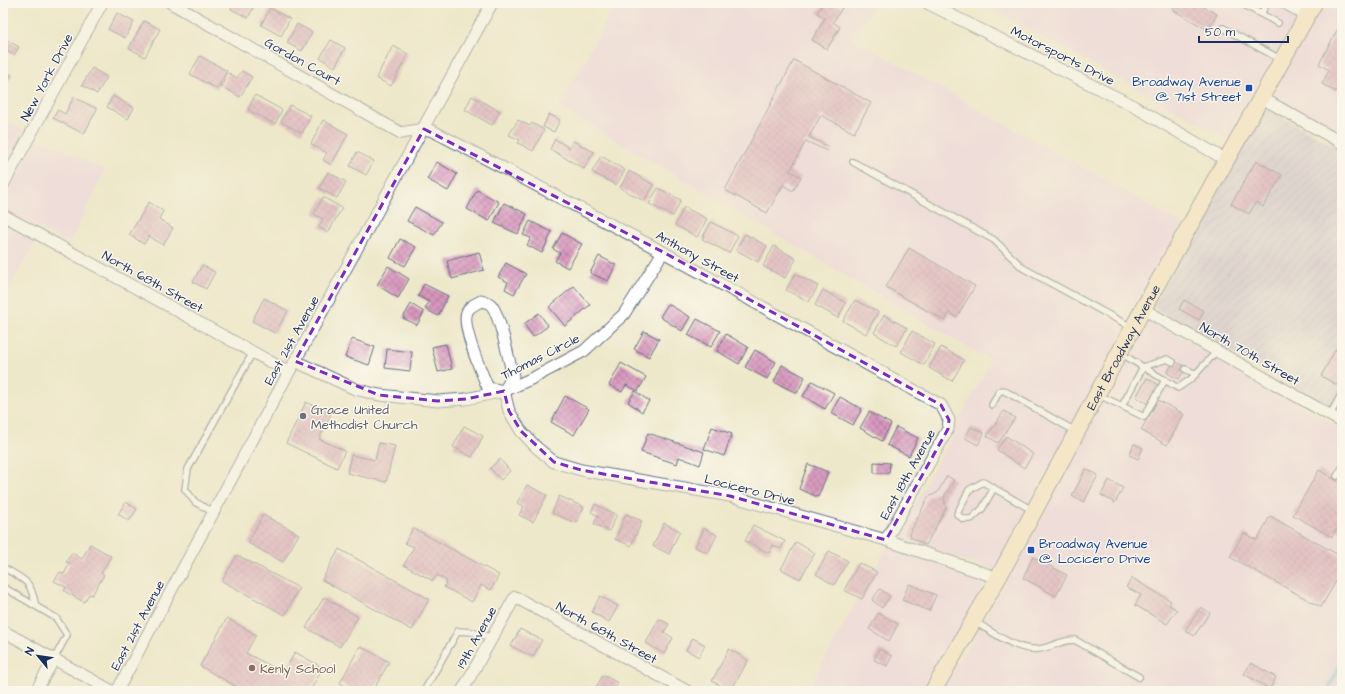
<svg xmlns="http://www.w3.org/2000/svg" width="1345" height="694" viewBox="0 0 1345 694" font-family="'Architects Daughter',sans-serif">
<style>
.built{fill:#eed0e8}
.industrial{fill:url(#industrial-furrows)}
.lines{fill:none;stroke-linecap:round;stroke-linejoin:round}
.stream{stroke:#6cb7e5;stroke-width:3.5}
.building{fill:url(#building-cross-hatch)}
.lane-casing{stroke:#657084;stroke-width:8}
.street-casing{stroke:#657084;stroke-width:13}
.secondary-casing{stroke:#657084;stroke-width:18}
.lane{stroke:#fff;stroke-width:5.5}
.street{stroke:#fff;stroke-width:11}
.secondary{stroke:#fce5c4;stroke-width:16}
.marked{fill:none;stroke:#7b2cbf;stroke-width:3;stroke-dasharray:8 5;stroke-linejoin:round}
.transit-dot{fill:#1a4fb4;stroke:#fbf7ec;stroke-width:1.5}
.worship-dot{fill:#6b7280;stroke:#fbf7ec;stroke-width:1.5}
.education-dot{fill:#8d6e63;stroke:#fbf7ec;stroke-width:1.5}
.labels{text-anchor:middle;stroke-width:3;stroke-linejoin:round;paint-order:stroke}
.street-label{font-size:13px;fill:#1b2f5e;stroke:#fbf7ec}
.transit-label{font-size:13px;fill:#164399;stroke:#fbf7ec;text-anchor:end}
.worship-label{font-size:13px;fill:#5b616d;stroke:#fbf7ec;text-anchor:start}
.education-label{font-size:13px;fill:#785e54;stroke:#fbf7ec;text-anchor:start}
</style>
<defs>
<pattern id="industrial-furrows" width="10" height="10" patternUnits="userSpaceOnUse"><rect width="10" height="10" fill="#ccbed4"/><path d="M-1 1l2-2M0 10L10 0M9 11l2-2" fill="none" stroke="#a59baf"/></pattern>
<pattern id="building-cross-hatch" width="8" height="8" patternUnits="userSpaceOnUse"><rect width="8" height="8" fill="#d898be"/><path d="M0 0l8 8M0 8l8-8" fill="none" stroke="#ae7c9e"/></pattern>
</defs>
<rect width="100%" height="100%" fill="#fbf7ec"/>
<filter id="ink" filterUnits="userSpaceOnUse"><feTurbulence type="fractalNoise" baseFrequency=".025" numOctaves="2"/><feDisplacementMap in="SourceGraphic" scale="8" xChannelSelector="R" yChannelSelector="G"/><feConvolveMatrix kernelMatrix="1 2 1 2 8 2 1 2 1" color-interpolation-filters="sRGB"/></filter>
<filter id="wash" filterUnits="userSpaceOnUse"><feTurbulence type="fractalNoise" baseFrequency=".012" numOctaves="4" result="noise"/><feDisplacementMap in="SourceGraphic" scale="16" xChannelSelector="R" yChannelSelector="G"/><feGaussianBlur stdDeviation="0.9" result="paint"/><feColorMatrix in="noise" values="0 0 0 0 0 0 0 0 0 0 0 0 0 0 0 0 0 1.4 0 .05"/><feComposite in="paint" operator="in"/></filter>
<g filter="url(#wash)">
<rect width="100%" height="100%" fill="#eee8cb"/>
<g class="built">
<polygon points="616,3 876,3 854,39 1183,224 995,570 896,537 954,433 955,426 991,361 559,107"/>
<polygon points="981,3 1273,3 1298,18 1230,140"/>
<polygon points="1322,3 1342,3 1342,136 1271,96"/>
<polygon points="3,120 25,131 3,171"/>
<polygon points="37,137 105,170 69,244 3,208 3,200"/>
<polygon points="3,222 37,241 3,299"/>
<polygon points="1146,317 1342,429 1342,681 1336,691 941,691 1003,586"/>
<polygon points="887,547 988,581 925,691 807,691"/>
</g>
<polygon class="industrial" points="1265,107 1342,150 1342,415 1152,307"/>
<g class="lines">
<polyline class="stream" points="1327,691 1342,662"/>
</g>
<g id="blocks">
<g class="building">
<polygon points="234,3 256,3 248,18 231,9"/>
<polygon points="824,3 833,3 842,8 833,22 840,27 827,49 812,40 825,18 817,13"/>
<polygon points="1176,3 1196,3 1217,14 1208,30 1173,10"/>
<polygon points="270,8 290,19 281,36 261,25"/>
<polygon points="117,13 134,22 125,38 108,29"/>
<polygon points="144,21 160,29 145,57 129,48"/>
<polygon points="1341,23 1342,24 1342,82 1336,92 1322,84 1329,70 1319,64"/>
<polygon points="297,24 312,32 302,51 287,43"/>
<polygon points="3,38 19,47 14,55 6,51 3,57"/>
<polygon points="331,40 345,48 335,67 320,58"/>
<polygon points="393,46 408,54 391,86 376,78"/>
<polygon points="200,56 227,71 217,89 190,74"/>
<polygon points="794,60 871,103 854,133 821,115 809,137 829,147 827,151 806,141 790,171 801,177 793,191 783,185 767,213 725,190"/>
<polygon points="92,68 107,77 97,94 82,85"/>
<polygon points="3,70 12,75 4,88 3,88"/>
<polygon points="242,71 252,77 240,97 221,86 229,73 237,78"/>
<polygon points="255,95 282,110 275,124 248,110"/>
<polygon points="113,96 134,108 128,119 107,107"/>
<polygon points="472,96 500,111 492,125 465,110"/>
<polygon points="74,97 97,109 84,134 53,118 58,110 65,114"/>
<polygon points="290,105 311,116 302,133 281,122"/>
<polygon points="549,114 560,120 554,132 543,127"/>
<polygon points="323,120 348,134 331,165 323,160 327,153 311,144"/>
<polygon points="518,120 530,126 532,123 544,130 533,151 518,143 520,140 509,135"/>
<polygon points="555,139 569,148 573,141 594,152 584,169 550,149"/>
<polygon points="357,152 374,161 366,175 350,166"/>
<polygon points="601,156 625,170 616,185 592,172"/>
<polygon points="1256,161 1282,175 1263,207 1256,202 1249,214 1231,204"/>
<polygon points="437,162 457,174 448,191 427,179"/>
<polygon points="629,171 654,185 644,201 620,188"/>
<polygon points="328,172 346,182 337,198 319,188"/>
<polygon points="658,188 681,200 673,216 649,204"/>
<polygon points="477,190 499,202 489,221 467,209"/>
<polygon points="323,197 342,208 328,233 319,227 323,219 314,214"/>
<polygon points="149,202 163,211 159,219 173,228 163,245 149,236 144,244 129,235"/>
<polygon points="504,203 527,214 518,234 494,223"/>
<polygon points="415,207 442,222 434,235 407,221"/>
<polygon points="684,207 707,219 697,237 675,225"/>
<polygon points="530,221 552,232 542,253 527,245 531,238 523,235"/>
<polygon points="711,222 738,236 729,253 702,239"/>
<polygon points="562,233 582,244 568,268 555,261 560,253 553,249"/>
<polygon points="745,234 767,246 758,262 736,250"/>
<polygon points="400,239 416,247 405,266 390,258"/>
<polygon points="774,246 796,259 785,278 763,266"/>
<polygon points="909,248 975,286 957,317 949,313 945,321 886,287"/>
<polygon points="479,252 484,270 452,279 447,261"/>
<polygon points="599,256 616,265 608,281 590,273"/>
<polygon points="506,263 526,274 514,294 505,289 508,282 498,277"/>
<polygon points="202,265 215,272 206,289 193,282"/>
<polygon points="388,266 409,279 398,298 377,285"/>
<polygon points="795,274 818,286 809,302 786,290"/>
<polygon points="424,284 448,296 438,316 425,309 429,302 418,296"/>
<polygon points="574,286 590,305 565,326 549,307"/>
<polygon points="823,290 846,303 838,318 815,305"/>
<polygon points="264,298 288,311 275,333 252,321"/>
<polygon points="855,300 878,312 866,334 843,321"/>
<polygon points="1184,300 1204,311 1199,320 1179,309"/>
<polygon points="411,304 424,312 417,325 403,318"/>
<polygon points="668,304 690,317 682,331 660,317"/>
<polygon points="539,313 548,326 533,337 524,324"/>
<polygon points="884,315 907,328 896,346 874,333"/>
<polygon points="697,319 720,331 711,347 688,335"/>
<polygon points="644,331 659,339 649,357 634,349"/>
<polygon points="912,331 935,344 924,365 901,352"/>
<polygon points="726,334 748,347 739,364 717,351"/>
<polygon points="1342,338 1342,381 1339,386 1321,376"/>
<polygon points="352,339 375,347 369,365 345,357"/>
<polygon points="446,344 452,369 438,372 432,347"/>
<polygon points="941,347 964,360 952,381 929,368"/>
<polygon points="387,349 412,352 410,371 385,368"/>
<polygon points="755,350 776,362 767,379 745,367"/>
<polygon points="1174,361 1186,367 1179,379 1167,373"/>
<polygon points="621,363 646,377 638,391 626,385 622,392 609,385"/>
<polygon points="782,365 805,377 797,393 774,382"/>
<polygon points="1147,378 1159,385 1148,404 1136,397"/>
<polygon points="812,381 834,393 825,409 803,396"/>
<polygon points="635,391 649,401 642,412 628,402"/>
<polygon points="565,396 589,409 574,435 551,422"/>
<polygon points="840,397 862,409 853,425 831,413"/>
<polygon points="1158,400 1184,414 1167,445 1141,430"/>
<polygon points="306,402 331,414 319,439 345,451 337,468 286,443"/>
<polygon points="1004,411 1015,418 998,443 987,436"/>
<polygon points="869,412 891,424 882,441 860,428"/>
<polygon points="464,426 483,436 472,457 453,447"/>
<polygon points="712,427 732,434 724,456 704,449"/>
<polygon points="896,427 918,438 909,456 887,445"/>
<polygon points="971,427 984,433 978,445 965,438"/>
<polygon points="648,433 704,452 700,465 679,457 677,464 641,452"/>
<polygon points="1006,436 1033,454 1024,468 997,450"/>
<polygon points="379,443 395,446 386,482 347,473 351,455 375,460"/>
<polygon points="1134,444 1143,448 1138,459 1129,455"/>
<polygon points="500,459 510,471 501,480 490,468"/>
<polygon points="874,462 890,463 889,473 874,473"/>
<polygon points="808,464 828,472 818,497 799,489"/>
<polygon points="1086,469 1098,475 1084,502 1072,496"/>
<polygon points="1319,470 1342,484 1342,533 1336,529 1332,537 1293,515"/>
<polygon points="947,476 954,480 944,497 946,508 926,545 910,537 911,531 928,497 937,493"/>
<polygon points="1109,480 1123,488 1115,503 1101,495"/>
<polygon points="527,485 547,495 533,522 519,515 524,506 517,503"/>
<polygon points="559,496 584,507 576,523 552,513"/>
<polygon points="126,502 137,509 129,521 118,514"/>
<polygon points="595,504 617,515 609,531 594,524 598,516 591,512"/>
<polygon points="626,514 642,521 631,546 615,539"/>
<polygon points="263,515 299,534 283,562 248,543"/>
<polygon points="1270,516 1342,557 1342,571 1321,607 1230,557 1244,533 1257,540"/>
<polygon points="664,523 680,531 669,554 653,546"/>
<polygon points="753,525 785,541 781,549 773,545 769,553 745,541"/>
<polygon points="413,528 499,575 491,590 481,585 472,602 444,587 447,581 437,575 433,581 404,565 414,547 405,543"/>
<polygon points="704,528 717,535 708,553 695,547"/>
<polygon points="796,542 815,553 800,579 781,569"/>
<polygon points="90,544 111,556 101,573 104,575 92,595 89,594 84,602 64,591 66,587 54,581 60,572 64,574 70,563 66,562 72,553 82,559"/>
<polygon points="339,549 429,599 412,630 322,580"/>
<polygon points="829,551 848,561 834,585 816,574"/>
<polygon points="237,555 299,588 285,615 222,581"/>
<polygon points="1033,557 1067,575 1056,596 1023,578"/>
<polygon points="859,563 877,572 862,599 844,590"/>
<polygon points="1132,578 1171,601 1169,605 1177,610 1167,624 1135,605 1141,595 1126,587"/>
<polygon points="909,584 936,595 929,611 902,600"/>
<polygon points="880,589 890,596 882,608 872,600"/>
<polygon points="600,596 618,606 609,622 592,612"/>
<polygon points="324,597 358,617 340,647 306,628"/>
<polygon points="1201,607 1210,613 1194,636 1185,630"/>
<polygon points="878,613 898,624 889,641 869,629"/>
<polygon points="227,618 256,635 246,653 284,673 295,652 323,668 310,691 244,691 200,666"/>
<polygon points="659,619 669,624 664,632 673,638 664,654 646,643"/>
<polygon points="520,629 542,640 533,657 511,646"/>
<polygon points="693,638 705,645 699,657 686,650"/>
<polygon points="360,646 389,662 373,691 354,691 340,683"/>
<polygon points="729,649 748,660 731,691 712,681"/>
<polygon points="879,649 892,656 887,666 874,660"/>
<polygon points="1251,663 1276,677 1270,689 1244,674"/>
<polygon points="603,675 618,683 613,691 594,691"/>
</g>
</g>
</g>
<g filter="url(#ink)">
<use href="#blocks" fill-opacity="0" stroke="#657084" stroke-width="1"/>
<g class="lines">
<g class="lane-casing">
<g id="lane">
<polyline points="1241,3 1261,14 1267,3"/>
<polyline points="1261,14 1278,23"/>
<polyline points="1223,28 1280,59"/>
<polyline points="853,162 994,240 1023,268 1131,327"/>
<polyline points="1120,353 1178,388 1191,379 1217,351"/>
<polyline points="1185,369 1196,374"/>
<polyline points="1097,394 1122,406 1143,367 1167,359 1173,362"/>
<polyline points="992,405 999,392 1003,390 1075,431"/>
<polyline points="1122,406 1144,417 1165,380"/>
<polyline points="1330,415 1342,393"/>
<polyline points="1337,476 1342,468"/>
<polyline points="994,488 982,509 971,519 963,519 957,514 969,490 983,482 1032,510"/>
<polyline points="213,512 195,502 185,489 188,469 253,352"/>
<path d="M3 570 6 569C28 582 30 581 36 606"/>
<polyline points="3,587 56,618 67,635 54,659"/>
<path d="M975 622C993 632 1018 652 1039 649 1053 647 1060 640 1075 640L1139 677"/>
<polyline points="424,691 458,631 472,632 492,638"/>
</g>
</g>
<g class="street-casing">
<g id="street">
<polyline points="171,3 401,133 424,129 433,131 663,252 941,405 949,420 948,429 886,540"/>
<polyline points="927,3 1130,104 1226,160"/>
<polyline points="1285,3 1307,16"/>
<polyline points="1262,98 1342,143"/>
<polyline points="3,185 102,3"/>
<polyline points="3,215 289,372"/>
<polyline points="1143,309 1342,422"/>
<polyline points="295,361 355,389 379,395 438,401 466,399 504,391 533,378 584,351 624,314 663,252"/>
<path d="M504 391 513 376C509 362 500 312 490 304 488 302 484 302 481 301 476 304 469 306 467 312 461 326 482 374 488 388L504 391 509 411 521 431 536 447 554 462 581 470 730 496 886 540 998 578"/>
<polyline points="3,631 112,691"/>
<polyline points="36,691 54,659"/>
<polyline points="117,691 289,372 492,3"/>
<polyline points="462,691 515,597 687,691"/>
</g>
</g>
<g class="secondary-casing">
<g id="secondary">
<path id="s1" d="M933 691 998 578 1143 309 1314 3"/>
</g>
</g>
<use href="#lane" class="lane"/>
<use href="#street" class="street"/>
<use href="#secondary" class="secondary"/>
</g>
</g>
<path d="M0 0H1345V694H0ZM424 129 663 252 941 405 949 420 948 429 886 540 730 496 581 470 554 462 521 431 509 411 504 391 466 399 438 401 379 395 295 361Z" fill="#eee8cb" fill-opacity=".55" fill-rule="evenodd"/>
<path class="marked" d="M424 129 663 252 941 405 949 420 948 429 886 540 730 496 581 470 554 462 521 431 509 411 504 391 466 399 438 401 379 395 295 361Z"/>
<g class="transit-dot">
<rect x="1245" y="84" width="8" height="8" rx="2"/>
<rect x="1027" y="546" width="8" height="8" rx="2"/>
</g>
<circle class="worship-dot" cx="303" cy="416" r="4"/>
<circle class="education-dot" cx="252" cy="668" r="4"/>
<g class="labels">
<g class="street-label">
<text transform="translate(1063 55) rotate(27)" y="5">Motorsports Drive</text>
<text transform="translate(303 61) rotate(29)" y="5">Gordon Court</text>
<text transform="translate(46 77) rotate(-62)" y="5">New York Drive</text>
<text transform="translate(698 256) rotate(29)" y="5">Anthony Street</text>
<text transform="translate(153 281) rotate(29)" y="5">North 68th Street</text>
<text transform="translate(291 340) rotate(-61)" y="5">East 21st Avenue</text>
<text dy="5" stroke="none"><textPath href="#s1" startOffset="393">East Broadway Avenue</textPath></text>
<text transform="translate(1250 353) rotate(30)" y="5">North 70th Street</text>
<text transform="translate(540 356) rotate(-27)" y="5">Thomas Circle</text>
<text transform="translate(907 474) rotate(-61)" y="5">East 18th Avenue</text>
<text transform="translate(750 489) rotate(14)" y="5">Locicero Drive</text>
<text transform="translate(137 625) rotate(-62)" y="5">East 21st Avenue</text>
<text transform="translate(607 632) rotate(29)" y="5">North 68th Street</text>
<text transform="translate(476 637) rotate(-61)" y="5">19th Avenue</text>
</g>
<g class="transit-label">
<text x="1241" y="86">Broadway Avenue<tspan x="1241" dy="15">@ 71st Street</tspan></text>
<text x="1039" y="548" text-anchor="start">Broadway Avenue<tspan x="1039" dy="15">@ Locicero Drive</tspan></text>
</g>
<g class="worship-label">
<text x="311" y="414">Grace United<tspan x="311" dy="15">Methodist Church</tspan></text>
</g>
<g class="education-label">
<text x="260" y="673">Kenly School</text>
</g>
</g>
<rect width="1345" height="694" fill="none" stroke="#fbf7ec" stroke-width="16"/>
<g transform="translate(38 656) rotate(299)" stroke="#fbf7ec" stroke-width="3" paint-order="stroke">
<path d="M0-3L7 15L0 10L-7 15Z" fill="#1b2f5e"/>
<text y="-6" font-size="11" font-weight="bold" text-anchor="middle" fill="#1b2f5e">N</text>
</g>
<path d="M1199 36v6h89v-6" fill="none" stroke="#1b2f5e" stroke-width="2"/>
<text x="1205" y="36" font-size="12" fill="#1b2f5e" stroke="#fbf7ec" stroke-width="3" paint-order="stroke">50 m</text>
</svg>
